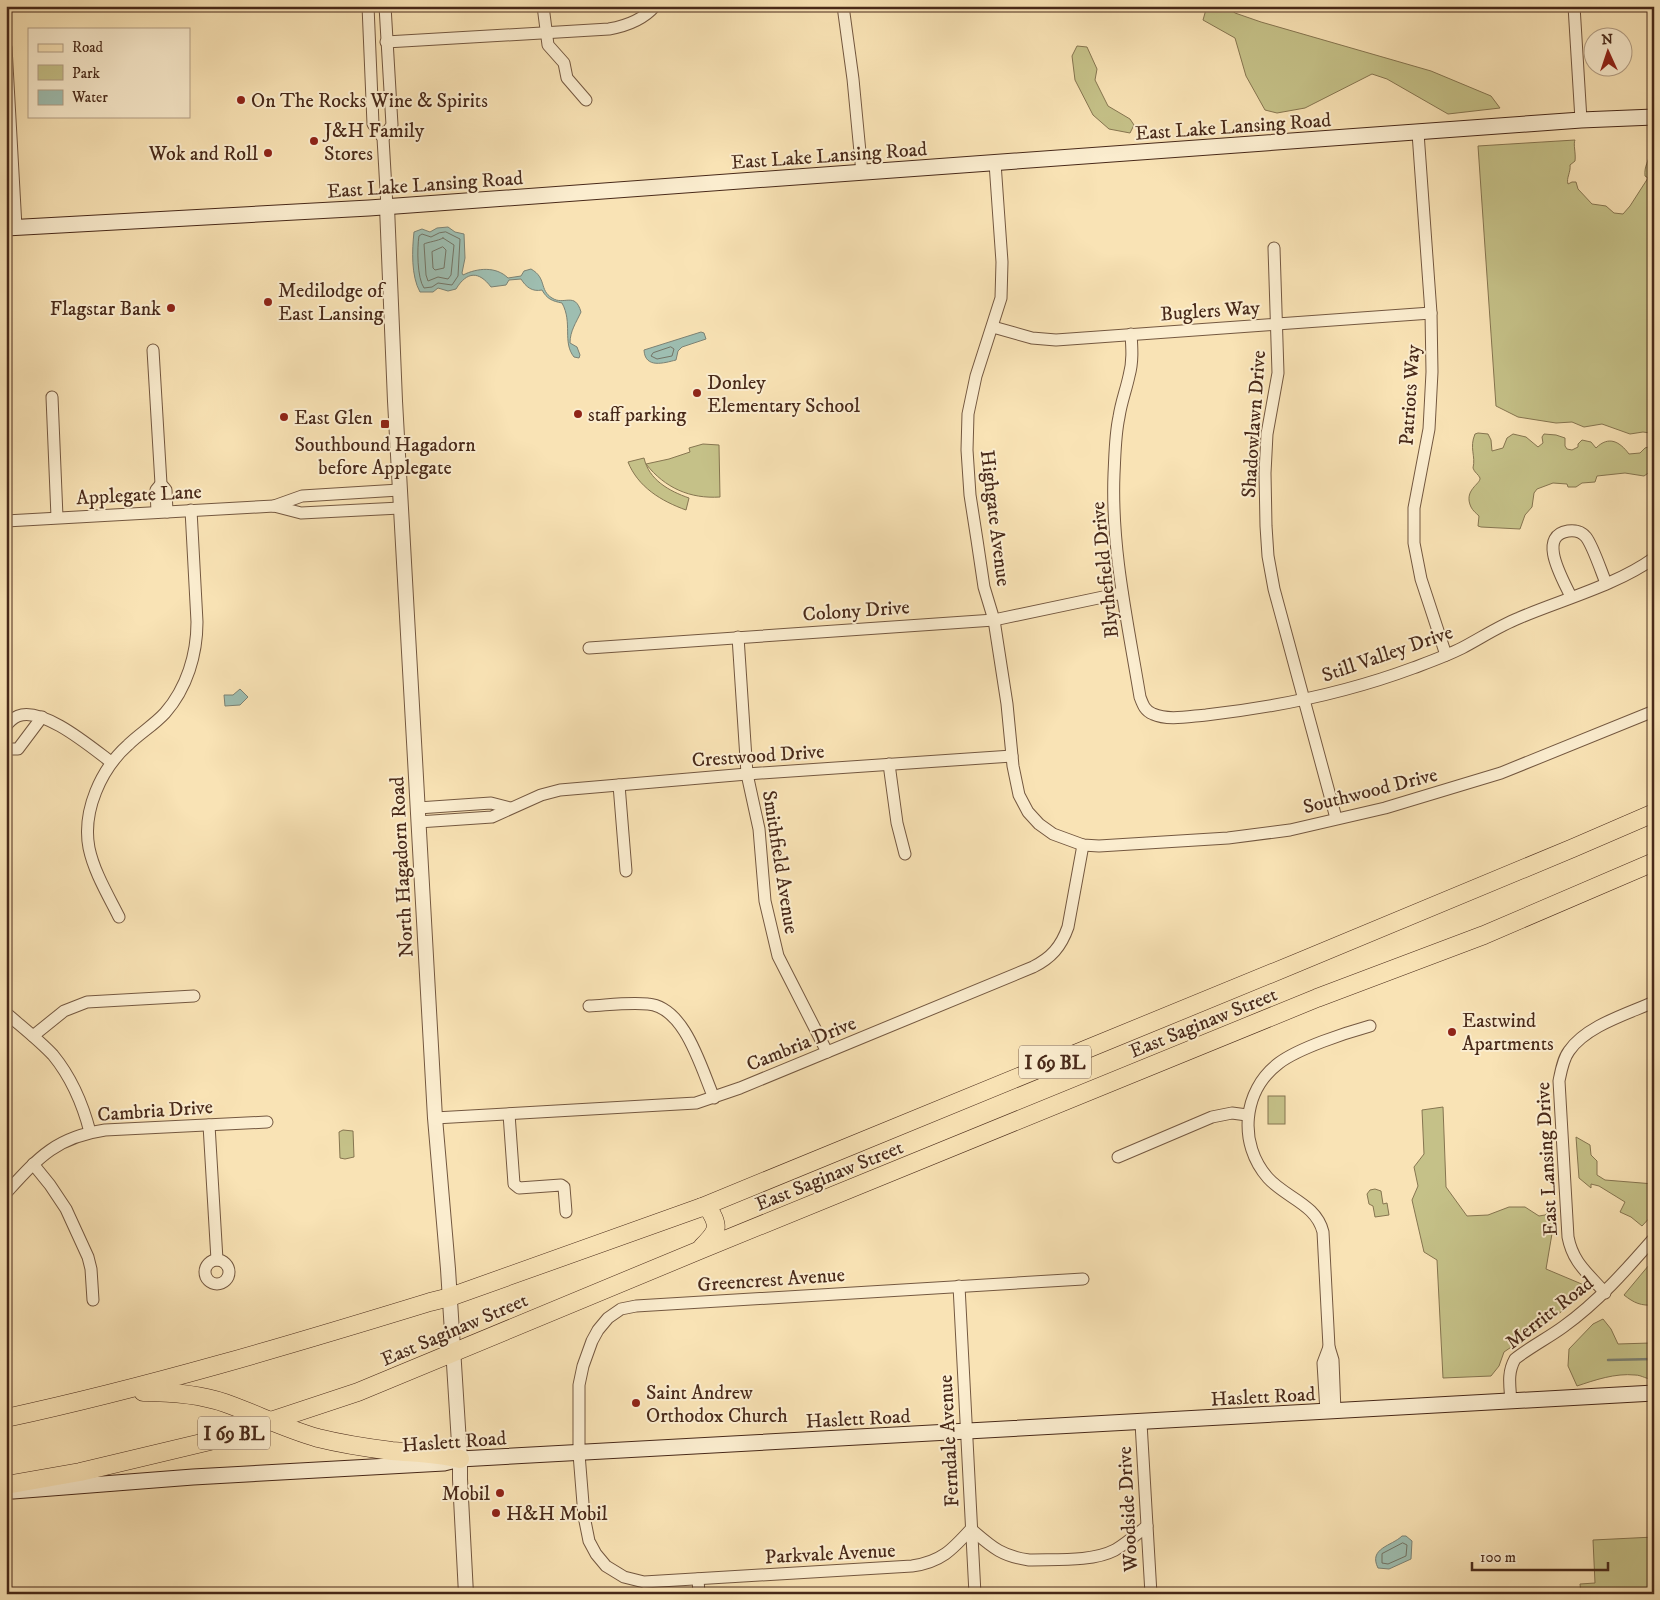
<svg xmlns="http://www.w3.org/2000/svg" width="1660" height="1600" viewBox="0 0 1660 1600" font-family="'IM FELL DW Pica',serif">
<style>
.green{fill:#c5c188;stroke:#867550}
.water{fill:#9ebeb1;stroke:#7c8274}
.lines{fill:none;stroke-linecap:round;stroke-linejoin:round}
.shore{stroke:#737465;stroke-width:1}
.stream{stroke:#7c8274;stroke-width:2.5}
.minor-casing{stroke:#745840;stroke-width:13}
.tertiary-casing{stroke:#745840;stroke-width:16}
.secondary-casing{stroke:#482919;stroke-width:17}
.primary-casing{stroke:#482919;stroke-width:19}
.minor{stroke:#fbedcf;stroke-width:11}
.tertiary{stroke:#fbedcf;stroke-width:14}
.secondary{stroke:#fbedcf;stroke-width:15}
.primary{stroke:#f9e3b5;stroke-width:18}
.poi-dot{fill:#8f2418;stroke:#fbedcf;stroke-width:2}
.labels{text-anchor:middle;stroke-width:4;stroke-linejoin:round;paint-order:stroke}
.shield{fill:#fbedcf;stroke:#7e6450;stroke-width:1}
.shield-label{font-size:19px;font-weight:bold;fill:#482919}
.poi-label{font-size:20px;fill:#482919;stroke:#fbedcf;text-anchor:start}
.street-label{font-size:20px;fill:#482919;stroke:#fbedcf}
</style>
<rect width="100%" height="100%" fill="#f9e3b5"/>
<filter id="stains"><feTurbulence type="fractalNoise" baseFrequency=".004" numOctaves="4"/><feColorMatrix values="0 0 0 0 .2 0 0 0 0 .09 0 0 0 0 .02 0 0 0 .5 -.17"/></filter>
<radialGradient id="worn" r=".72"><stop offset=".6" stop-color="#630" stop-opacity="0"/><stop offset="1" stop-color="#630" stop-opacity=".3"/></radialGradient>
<g class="green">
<polygon points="1207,6 1226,6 1235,13 1261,22 1431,71 1491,96 1500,108 1448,114 1387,79 1372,74 1305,108 1277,113 1265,110 1246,76 1235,38 1203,20"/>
<polygon points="1077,46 1087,47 1097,69 1095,80 1108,106 1130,119 1134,125 1130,133 1109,129 1093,115 1075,80 1072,56"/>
<path d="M1654 133V427L1651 428 1650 433 1643 432 1630 434 1602 424 1584 427 1572 422 1556 423 1518 417 1496 406 1478 146 1575 140C1573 144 1576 153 1575 161L1570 165C1571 172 1566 178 1568 184L1572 182H1576L1578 189 1592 204 1606 206 1614 213 1623 214 1630 206 1648 178 1645 176C1644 165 1649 162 1650 152 1650 145 1647 142 1650 135Z"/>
<path d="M1478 433 1488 434 1491 440 1492 451 1503 448 1507 438 1513 434 1526 437 1538 447 1543 443 1542 437 1544 434 1556 435 1565 438V446L1567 449 1572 450 1578 447V444L1582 440 1591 442 1596 448C1609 435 1620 442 1629 454L1640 453 1645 448 1648 447 1654 449V469L1644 476 1625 473 1597 476 1595 482 1582 483 1576 487H1568L1567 484 1553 483 1537 489 1534 493 1532 507 1525 515 1520 529 1481 527 1478 526 1479 516C1476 513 1473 511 1471 507 1463 490 1481 484 1480 478 1479 475 1474 472 1473 468 1476 456 1469 448 1475 434Z"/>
<path d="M703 444 719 445 720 497C690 499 665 488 646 464L669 459 690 452 689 448Z"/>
<path d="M644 458C649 480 669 491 689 498L686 510C661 501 638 487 628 462Z"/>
<rect x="1268" y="1096" width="17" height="28"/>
<polygon points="1443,1107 1446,1187 1467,1216 1488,1215 1509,1207 1525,1207 1539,1216 1545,1215 1549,1212 1555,1216 1546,1269 1584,1285 1583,1294 1551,1320 1504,1352 1499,1366 1491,1376 1443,1378 1437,1260 1424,1252 1412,1200 1418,1186 1414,1167 1424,1154 1422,1110"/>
<polygon points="343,1130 353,1131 354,1157 345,1159 340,1158 339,1132"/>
<polygon points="1576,1137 1590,1145 1591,1155 1597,1161 1597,1175 1605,1180 1654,1184 1654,1213 1642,1226 1631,1217 1620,1212 1625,1202 1599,1186 1591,1184 1591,1188 1579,1178"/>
<polygon points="1375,1189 1381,1191 1383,1204 1387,1203 1389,1215 1375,1217 1373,1206 1369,1204 1367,1194 1370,1190"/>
<path d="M1654 1259V1305C1641 1306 1634 1303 1624 1295Z"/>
<path d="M1603 1319 1611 1329 1618 1344 1650 1343 1654 1340V1379C1647 1380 1642 1375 1635 1375 1615 1373 1595 1380 1577 1386L1568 1366 1569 1349 1593 1324Z"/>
<polygon points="1654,1537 1654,1594 1581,1594 1580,1584 1595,1583 1593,1540"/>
</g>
<g class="water">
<path d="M448 227 455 232 464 234 465 258 462 273 463 275C477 268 496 266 508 278L521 276 524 271 531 269C547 278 539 290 552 298 564 306 575 291 581 312 576 323 570 331 570 343L577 347 580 355 579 358 574 357C562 342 573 323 562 303 552 301 547 299 542 290 532 292 526 287 521 279L509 280 506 285 491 287C479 271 467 271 456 289L448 291 438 288 433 292H420C411 276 412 250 414 232L422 229 430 232 437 228Z"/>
<path d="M701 332 704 333 706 339 682 347 678 351 676 360C664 363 645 369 644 350Z"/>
<polygon points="240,689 248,697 240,705 225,706 224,695 233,695"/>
<path d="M1402 1536H1406L1412 1541 1411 1559 1389 1569 1378 1568C1368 1548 1392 1546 1402 1536Z"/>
</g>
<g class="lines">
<g class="shore">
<path d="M446 232 460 239 458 276 452 285 438 283 432 287 424 288C417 278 417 248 419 236L422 234 431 237 439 233Z"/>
<path d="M443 238 454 245 451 275 448 279 438 277 428 281 426 275 424 244C428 242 438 241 443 238Z"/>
<polygon points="443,247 446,250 444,268 435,270 433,268 432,252"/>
<polygon points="671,347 674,349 672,356 657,359 651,356 653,353"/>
<polygon points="1403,1543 1407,1545 1406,1556 1388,1564 1382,1563 1382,1554"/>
</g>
<polyline class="stream" points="1608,1360 1654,1359"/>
<g class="minor-casing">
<g id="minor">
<polyline points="368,6 373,124 383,138 387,207"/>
<polyline points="543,6 548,45 564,63 567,78 586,100"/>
<polyline points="843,6 853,79 862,173"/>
<polyline points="1574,6 1581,120"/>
<path d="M386 42 609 29C626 26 643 20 655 6"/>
<polyline points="6,47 16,227"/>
<polyline points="1418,133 1431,313 1432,372 1429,429 1414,508 1414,543 1421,579 1446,655"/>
<polyline points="383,138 392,125 385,6"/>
<polyline points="995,163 1002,262 1001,298 976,376 968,414 967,450 970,495 977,540 984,587 994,620 1007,704 1013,766 1019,795 1028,812 1039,824 1053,834 1083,845 1099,846 1228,838 1290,830 1385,808 1501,773 1654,711"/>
<polyline points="1274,248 1278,373 1267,434 1265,473 1266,526 1268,556 1274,589 1336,818"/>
<polyline points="993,327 1032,338 1056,340 1431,313"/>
<path d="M1131 334C1132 348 1133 362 1129 376 1126 390 1121 403 1119 417 1115 435 1115 455 1114 474 1111 549 1128 624 1140 697 1143 705 1145 711 1153 714 1168 721 1191 716 1206 715 1277 707 1346 693 1413 668 1429 662 1446 656 1462 648 1481 638 1499 626 1519 618 1561 600 1617 585 1654 558"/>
<polyline points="153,350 161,484 166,490 167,512"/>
<polyline points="52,397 57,517"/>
<polyline points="274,506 302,496 399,490"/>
<polyline points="157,512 156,490 161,484"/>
<polyline points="6,521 274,506 301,513 400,508"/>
<path d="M1571 597C1564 581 1536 536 1568 531 1575 530 1582 532 1586 537 1593 546 1601 571 1606 583"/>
<polyline points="738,637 747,774 759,829 765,901 778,956 827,1052"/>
<polyline points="589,648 994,620 1122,593"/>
<path d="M6 726C9 722 13 718 18 716 43 706 92 748 111 762"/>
<polyline points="6,747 10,749 18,749 42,717"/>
<polyline points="889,764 897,823 905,854"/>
<polyline points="619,785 626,871"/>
<polyline points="418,808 491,803 510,808"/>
<polyline points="418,822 492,817 541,795 560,790 747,774 1012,756"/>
<path d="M119 917C108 895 94 872 89 848 82 811 101 769 128 745 139 734 154 725 165 713 187 688 197 654 197 622L191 510"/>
<path d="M589 1006C608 1005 629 1002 648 1004 685 1007 701 1068 714 1098"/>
<path d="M6 1013C22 1027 39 1040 53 1055 71 1077 83 1105 90 1132"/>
<polyline points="33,1036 64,1011 87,1002 194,996"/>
<polyline points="509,1114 514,1184 519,1188 561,1185 564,1187 566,1212"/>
<path d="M435 1118 696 1103 740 1088 1033 967C1051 958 1061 947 1068 927L1083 845"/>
<polyline points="209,1125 217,1260"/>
<polyline points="1118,1157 1212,1117 1232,1113 1247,1115"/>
<polyline points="33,1164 50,1185 66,1209 88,1257 91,1269 93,1300"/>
<path d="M6 1193C38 1158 56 1137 105 1130L267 1122"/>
<circle cx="217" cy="1272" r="12"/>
<path d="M1083 1279 636 1306 621 1309 608 1318 598 1330 592 1341 583 1366 579 1385V1454L584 1516 589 1541 596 1554 606 1566 624 1577 644 1582 912 1566C941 1562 952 1550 971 1529 992 1547 1001 1556 1029 1560 1055 1559 1092 1562 1115 1550 1127 1543 1137 1534 1147 1526"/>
<polyline points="959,1286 975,1594"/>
<path d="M1605 1293C1588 1273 1573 1263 1568 1237L1559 1081C1561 1071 1563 1059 1569 1051 1586 1026 1627 1014 1654 1002"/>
<path d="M1511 1402C1510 1386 1507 1373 1515 1359 1530 1347 1548 1338 1563 1327 1598 1302 1626 1270 1654 1238"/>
<polyline points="1326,1412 1323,1363 1329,1347"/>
<path d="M1335 1412 1333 1360 1329 1347 1323 1232C1316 1204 1286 1198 1268 1178 1238 1144 1242 1091 1279 1063 1299 1048 1345 1033 1370 1026"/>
<polyline points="1141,1423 1151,1594"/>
<polyline points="698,1579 699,1594"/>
</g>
</g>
<g class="tertiary-casing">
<polyline id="tertiary" points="387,207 395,401 435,1118 448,1269 460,1459 460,1479 466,1594"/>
</g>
<g class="secondary-casing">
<g id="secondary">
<polyline points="6,228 369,208 1581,120 1654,117"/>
<path d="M8 1489 13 1491 193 1477 444 1463 460 1459C858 1438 1256 1417 1654 1393"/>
</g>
</g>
<g class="primary-casing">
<g id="primary">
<path d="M702 1207 708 1208C721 1227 717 1232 702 1247"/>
<path d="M143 1392C171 1392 199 1394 225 1403 256 1414 286 1429 318 1438 342 1444 368 1448 392 1451 415 1453 438 1453 460 1459"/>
<path d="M6 1418C149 1387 290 1345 430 1302L450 1297 702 1207 1299 962 1573 848 1654 813"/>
<polyline points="6,1485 80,1472 210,1441 358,1392 700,1250 1317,998 1484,935 1654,862"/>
</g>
</g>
<use href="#minor" class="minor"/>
<use href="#tertiary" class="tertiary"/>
<use href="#secondary" class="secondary"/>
<use href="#primary" class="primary"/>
</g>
<g class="poi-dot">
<circle cx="241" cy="100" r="5"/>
<circle cx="314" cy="141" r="5"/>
<circle cx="268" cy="153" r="5"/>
<circle cx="268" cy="302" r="5"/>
<circle cx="171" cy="308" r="5"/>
<circle cx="697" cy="393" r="5"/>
<circle cx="578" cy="414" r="5"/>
<circle cx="284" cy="417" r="5"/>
<rect x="380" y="419" width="10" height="10" rx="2.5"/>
<circle cx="1452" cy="1032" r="5"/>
<circle cx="636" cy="1403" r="5"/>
<circle cx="500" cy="1493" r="5"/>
<circle cx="496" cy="1513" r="5"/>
</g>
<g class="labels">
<g class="shield">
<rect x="1019" y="1045.5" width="72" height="33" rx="4"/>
<rect x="198" y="1416.5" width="72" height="33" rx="4"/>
</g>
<g class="shield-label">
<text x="1055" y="1069">I 69 BL</text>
<text x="234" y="1440">I 69 BL</text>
</g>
<g class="poi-label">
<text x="251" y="107">On The Rocks Wine &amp; Spirits</text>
<text x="324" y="137">J&amp;H Family<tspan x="324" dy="23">Stores</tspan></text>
<text x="258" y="160" text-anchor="end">Wok and Roll</text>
<text x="278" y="297">Medilodge of<tspan x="278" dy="23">East Lansing</tspan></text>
<text x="161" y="315" text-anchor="end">Flagstar Bank</text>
<text x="707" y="389">Donley<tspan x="707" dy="23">Elementary School</tspan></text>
<text x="588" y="421">staff parking</text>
<text x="294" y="424">East Glen</text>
<text x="385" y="451" text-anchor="middle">Southbound Hagadorn<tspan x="385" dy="23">before Applegate</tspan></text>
<text x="1462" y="1027">Eastwind<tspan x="1462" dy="23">Apartments</tspan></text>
<text x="646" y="1399">Saint Andrew<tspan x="646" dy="23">Orthodox Church</tspan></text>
<text x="490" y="1500" text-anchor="end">Mobil</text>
<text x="506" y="1520">H&amp;H Mobil</text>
</g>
<g class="street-label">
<text transform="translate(1233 126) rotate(-4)" y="7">East Lake Lansing Road</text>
<text transform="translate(829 155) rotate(-4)" y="7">East Lake Lansing Road</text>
<text transform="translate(425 184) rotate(-4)" y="7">East Lake Lansing Road</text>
<text transform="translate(1210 310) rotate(-4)" y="7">Buglers Way</text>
<text transform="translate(1409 395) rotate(-86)" y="7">Patriots Way</text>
<text transform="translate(1253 424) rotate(-86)" y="7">Shadowlawn Drive</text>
<text transform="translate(139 494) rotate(-3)" y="7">Applegate Lane</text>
<text transform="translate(996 518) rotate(83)" y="7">Highgate Avenue</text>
<text transform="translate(1104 570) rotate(-96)" y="7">Blythefield Drive</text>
<text transform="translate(856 610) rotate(-4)" y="7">Colony Drive</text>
<text transform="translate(1387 653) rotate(-19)" y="7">Still Valley Drive</text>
<text transform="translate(758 755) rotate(-4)" y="7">Crestwood Drive</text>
<text transform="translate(1370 790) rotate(-14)" y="7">Southwood Drive</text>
<text transform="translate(781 862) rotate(81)" y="7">Smithfield Avenue</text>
<text transform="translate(401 867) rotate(-93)" y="7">North Hagadorn Road</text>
<text transform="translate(1203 1022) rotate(-22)" y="7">East Saginaw Street</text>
<text transform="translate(801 1043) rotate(-22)" y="7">Cambria Drive</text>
<text transform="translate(155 1110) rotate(-4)" y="7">Cambria Drive</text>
<text transform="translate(1546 1159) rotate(-93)" y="7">East Lansing Drive</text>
<text transform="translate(829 1175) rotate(-22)" y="7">East Saginaw Street</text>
<text transform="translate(771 1279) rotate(-4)" y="7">Greencrest Avenue</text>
<text transform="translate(1549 1312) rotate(-38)" y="7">Merritt Road</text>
<text transform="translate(454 1329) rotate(-23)" y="7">East Saginaw Street</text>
<text transform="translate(1263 1396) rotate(-3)" y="7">Haslett Road</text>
<text transform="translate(858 1418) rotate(-3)" y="7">Haslett Road</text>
<text transform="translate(454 1441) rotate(-4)" y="7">Haslett Road</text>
<text transform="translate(948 1441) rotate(-93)" y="7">Ferndale Avenue</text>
<text transform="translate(1127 1509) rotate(-93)" y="7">Woodside Drive</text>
<text transform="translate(830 1553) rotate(-3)" y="7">Parkvale Avenue</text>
</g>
</g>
<rect width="1660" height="1600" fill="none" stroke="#f9e3b5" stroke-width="25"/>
<rect x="8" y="8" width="1645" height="1585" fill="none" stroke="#482919" stroke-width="2.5"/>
<rect x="12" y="12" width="1635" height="1575" fill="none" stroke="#482919"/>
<rect x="28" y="28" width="162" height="90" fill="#fbedcf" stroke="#b39f86"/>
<rect x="38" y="44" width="25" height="8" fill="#f9e3b5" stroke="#b39f86"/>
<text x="72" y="52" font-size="15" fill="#482919">Road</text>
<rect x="38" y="65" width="25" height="15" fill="#c5c188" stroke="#b39f86"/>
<text x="72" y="78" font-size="15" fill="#482919">Park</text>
<rect x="38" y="90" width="25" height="15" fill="#9ebeb1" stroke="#b39f86"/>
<text x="72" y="102" font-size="15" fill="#482919">Water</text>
<g transform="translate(1608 52) rotate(357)"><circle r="24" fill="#fbedcf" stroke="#b39f86"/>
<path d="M0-4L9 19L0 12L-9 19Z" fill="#8f2418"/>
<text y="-8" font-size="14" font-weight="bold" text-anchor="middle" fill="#482919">N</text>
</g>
<path d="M1472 1562v8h136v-8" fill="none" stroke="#482919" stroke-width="2.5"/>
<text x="1480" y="1562" font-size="15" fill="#482919" stroke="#fbedcf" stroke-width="4" paint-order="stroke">100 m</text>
<rect width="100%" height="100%" filter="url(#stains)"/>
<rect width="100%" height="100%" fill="url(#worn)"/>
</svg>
